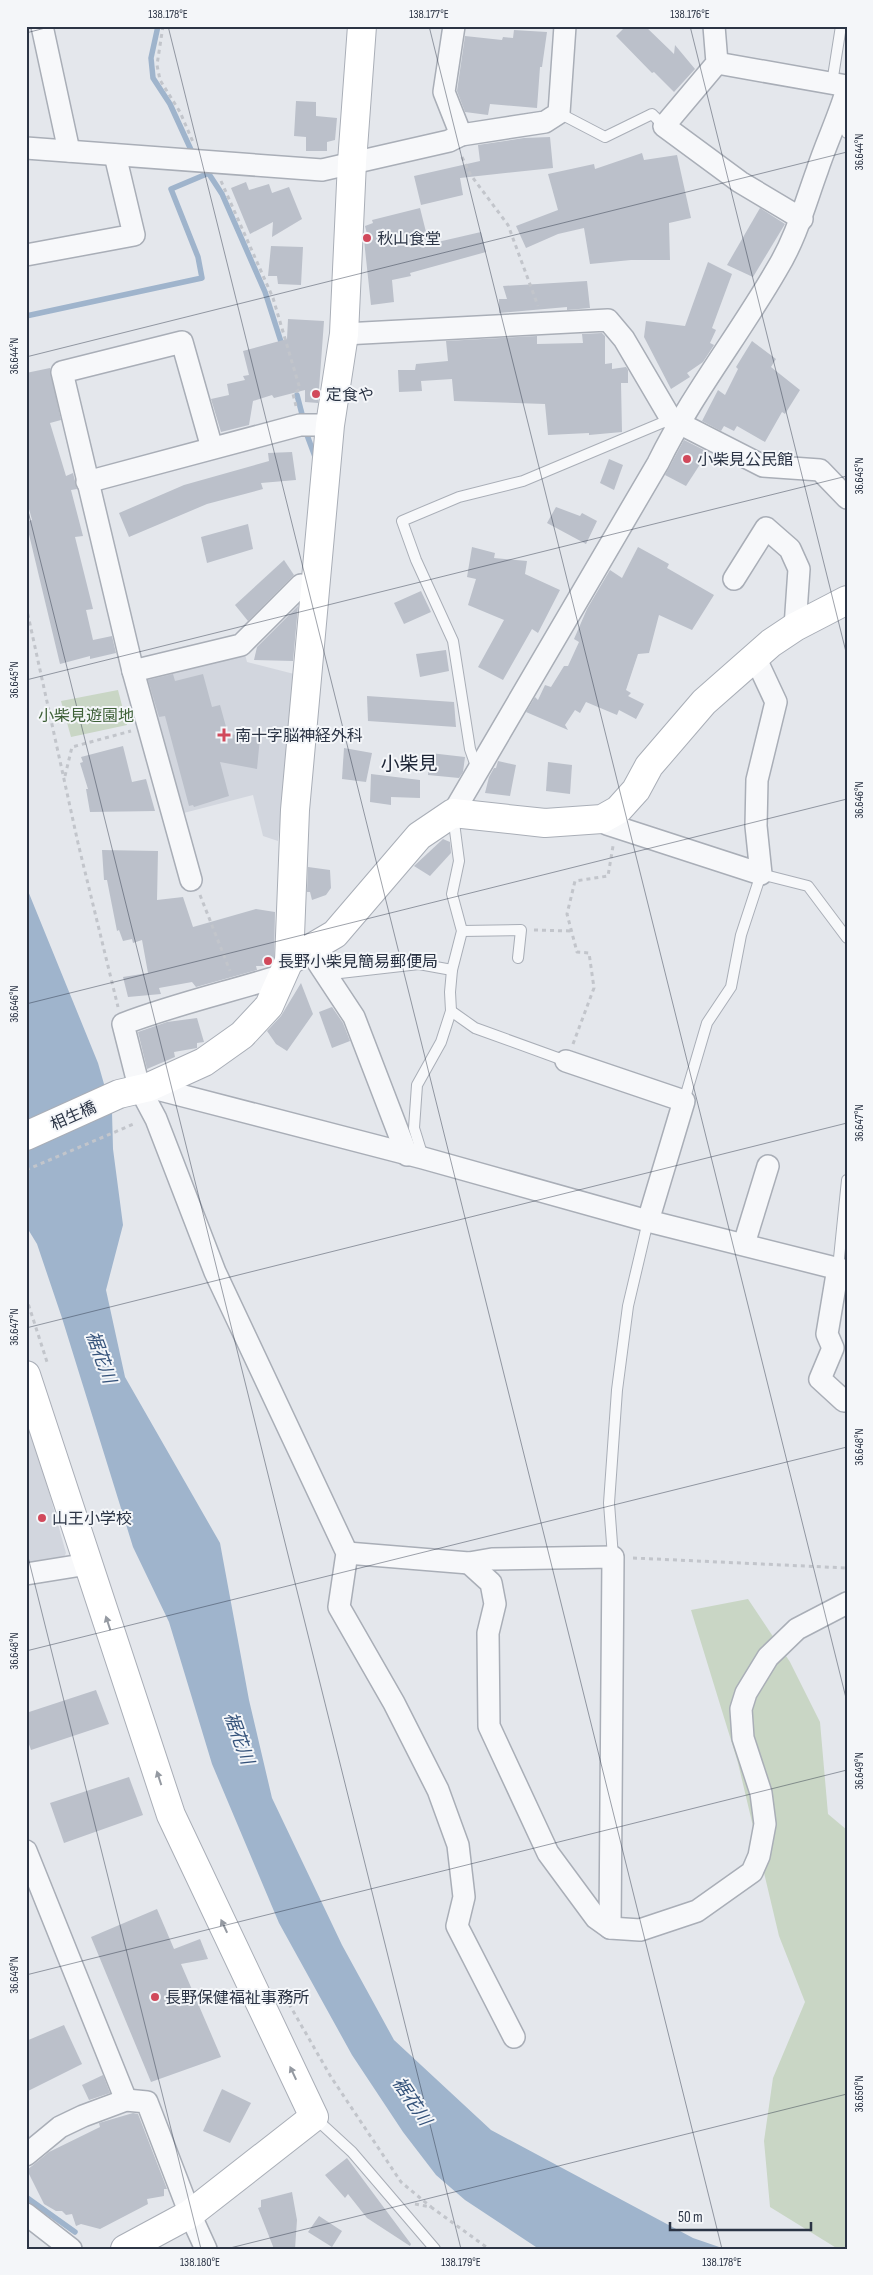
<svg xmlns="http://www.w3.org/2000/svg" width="873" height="2275" viewBox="0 0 873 2275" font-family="'Sofia Sans Condensed','Noto Sans JP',sans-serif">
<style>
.built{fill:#d2d6de}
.green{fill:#c9d6c5}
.water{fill:#9fb4cc}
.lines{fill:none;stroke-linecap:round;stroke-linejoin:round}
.stream{stroke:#9fb4cc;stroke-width:5.5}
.building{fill:#bbc0ca}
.lane-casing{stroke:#a9aeb7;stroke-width:12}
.street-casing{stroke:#a9aeb7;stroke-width:24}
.secondary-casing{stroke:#a9aeb7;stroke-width:30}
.path{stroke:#c2c5cb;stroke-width:3;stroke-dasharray:4 4;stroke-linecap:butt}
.lane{stroke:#f7f8fa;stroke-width:10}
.street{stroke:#f7f8fa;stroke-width:21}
.secondary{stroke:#fff;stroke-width:28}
.oneway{fill:#959aa2}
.ticks{fill:none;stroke:#2b3445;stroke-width:1;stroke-opacity:0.45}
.poi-dot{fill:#d1495b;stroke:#f4f6f9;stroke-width:2}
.labels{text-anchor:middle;stroke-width:4;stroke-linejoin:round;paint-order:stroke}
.poi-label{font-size:16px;fill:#2b3445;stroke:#f4f6f9;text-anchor:start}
.park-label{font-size:16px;fill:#3f6138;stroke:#f4f6f9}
.street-label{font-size:16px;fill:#2b3445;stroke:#f4f6f9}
.water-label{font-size:18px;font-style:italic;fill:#34527a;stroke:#f4f6f9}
.quarter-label{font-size:19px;fill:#1d2536;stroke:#f4f6f9}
.neatline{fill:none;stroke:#2b3445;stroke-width:2}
.ticks-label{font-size:12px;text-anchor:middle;fill:#2b3445}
</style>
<rect width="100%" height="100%" fill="#e4e7ec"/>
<g class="built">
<polygon points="243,646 247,662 298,675 278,841 263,836 253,795 176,815 141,671"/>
<polygon points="26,1410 66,1553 63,1559 26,1566"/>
</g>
<g class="green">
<polygon points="118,690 127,725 71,737 61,701"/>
<polygon points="748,1599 790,1662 820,1722 828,1814 847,1830 847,2249 838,2249 770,2207 764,2141 773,2078 805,2002 779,1936 738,1763 691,1610"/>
</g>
<polygon class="water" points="26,886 98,1063 112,1112 113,1149 123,1225 106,1290 125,1377 220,1543 249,1700 272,1798 342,1945 394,2040 491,2130 693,2238 725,2249 539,2249 465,2200 436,2175 403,2132 352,2055 279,1923 212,1764 169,1622 133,1547 62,1318 37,1244 26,1226"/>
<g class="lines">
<g class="stream">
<polyline points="158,26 151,58 153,78 170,104 192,152"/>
<polyline points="207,171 222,194 265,292 283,348"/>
<polyline points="26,316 202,278 198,257 171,189 209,173"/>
<polyline points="297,395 303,418"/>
<polyline points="307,435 317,462"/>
<polyline points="26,2197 75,2232"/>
</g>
</g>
<g class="building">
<polygon points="626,26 645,26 674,54 675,45 695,69 674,92 654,72 652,73 616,36"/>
<polygon points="514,30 547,32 542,67 540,67 537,108 490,104 488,115 465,112 457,91 465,36 502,40 503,37 513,38"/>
<polygon points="296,101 316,102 316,116 337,118 335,140 327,142 327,151 306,151 306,137 294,136"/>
<polygon points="550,137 553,168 460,178 463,195 421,205 414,176 480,161 478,145 524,138"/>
<polygon points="642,153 644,160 677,155 691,218 669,223 670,260 631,260 590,264 584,228 558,234 526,248 516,226 558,210 548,174 594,164 595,169"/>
<polygon points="246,182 249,190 269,184 272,193 289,187 302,219 272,237 273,222 250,234 231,188"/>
<polygon points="420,208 429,244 481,232 486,252 410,273 411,276 392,280 394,302 371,305 364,240 364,235 367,234 365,226 373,223 372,220"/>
<polygon points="760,208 785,224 753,277 727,265"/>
<polygon points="271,246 303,247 301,285 278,284 277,276 268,276"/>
<polygon points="708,262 732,274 712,328 716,330 710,343 714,345 703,362 687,373 690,377 671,389 644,337 646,321 685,326"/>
<polygon points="587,281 590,308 567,310 567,307 499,313 499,299 507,299 503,286"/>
<polygon points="288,319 324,321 318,403 305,402 305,390 274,398 272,395 253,401 249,425 221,432 211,399 229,395 227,384 245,380 243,376 249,375 243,351 287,339"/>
<polygon points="602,333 605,336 605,364 612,363 612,369 626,367 628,370 628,383 621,383 622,432 589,435 589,433 548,435 545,404 454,401 452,379 421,381 422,391 399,392 398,370 415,370 416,364 448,361 446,341 537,336 537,344 583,343 582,334"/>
<polygon points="752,341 776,359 771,367 800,390 785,414 782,412 765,442 737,426 734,431 724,426 721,431 702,421 718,390 725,395 738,369 736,367"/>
<polygon points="50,368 61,420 50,423 66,476 73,473 77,489 71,490 83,536 75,537 93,609 86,610 93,640 112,636 116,653 90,659 90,656 60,664 26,522 32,520 26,498 26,373"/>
<polygon points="684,440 708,452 686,486 665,475"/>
<polygon points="292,452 296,480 261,483 263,489 207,504 129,537 119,513 184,485 269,461 268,453"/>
<polygon points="609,459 623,465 614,490 600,483"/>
<polygon points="556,507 580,516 582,513 597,521 586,544 547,523"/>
<polygon points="248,524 253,549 207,563 201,537"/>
<polygon points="472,547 495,553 494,558 527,561 525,574 560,590 538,633 532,629 503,680 478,667 504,620 468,605 476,579 467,577"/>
<polygon points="638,547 669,564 667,568 714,595 692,630 659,615 649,653 638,654 626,690 631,693 628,696 644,704 636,719 619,710 617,715 586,702 580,713 575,710 565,725 568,730 526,712 535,697 538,700 545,685 551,687 564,666 568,666 579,642 574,639 587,609 610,570 622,578"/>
<polygon points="284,560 294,575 248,621 235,605"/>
<polygon points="421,591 431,612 404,624 394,603"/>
<polygon points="298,606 293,661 254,660 257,647"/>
<polygon points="446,650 449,671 420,677 416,654"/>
<polygon points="173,674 175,681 203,674 212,707 220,705 228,734 260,737 257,769 220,762 229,796 194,807 193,805 189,806 165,716 159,717 148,680"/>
<polygon points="367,696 454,702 456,727 368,721"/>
<polygon points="123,746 132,782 146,779 155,811 90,812 86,789 88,789 80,763 83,762 81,757"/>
<polygon points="344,748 372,753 366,782 342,779"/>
<polygon points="430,753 465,757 463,772 459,778 428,775"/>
<polygon points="498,761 516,765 510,796 485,793 489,777 494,768 496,768"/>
<polygon points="548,762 572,765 570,794 546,791"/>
<polygon points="371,774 420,780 420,798 391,797 391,805 370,802"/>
<polygon points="443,839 450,842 451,853 430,876 414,866"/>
<polygon points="102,850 158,851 157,900 183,897 193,927 256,909 275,912 274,957 270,966 256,966 257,970 196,987 192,982 159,988 161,994 128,997 123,977 148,973 142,940 133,943 132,939 123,941 119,930 117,931 107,880 104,880"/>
<polygon points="308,867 330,870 331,888 326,895 312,900 310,892 307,892"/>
<polygon points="301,983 313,1014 287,1051 276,1044 267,1031 281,1016"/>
<polygon points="332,1007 343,1023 350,1041 332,1048 319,1012"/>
<polygon points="197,1018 204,1042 197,1043 197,1048 174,1052 175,1057 147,1069 138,1032 167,1022"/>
<polygon points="96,1690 109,1724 31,1750 26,1736 26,1713"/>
<polygon points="129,1777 143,1815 64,1843 50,1803"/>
<polygon points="157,1909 174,1949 200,1939 208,1959 181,1964 221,2057 151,2082 91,1937"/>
<polygon points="64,2025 82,2064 26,2092 26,2041"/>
<polygon points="103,2075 110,2093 89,2100 82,2085"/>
<polygon points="222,2089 251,2103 230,2143 203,2131"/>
<polygon points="133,2113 138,2114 167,2189 164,2189 164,2196 147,2199 148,2204 100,2229 81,2224 76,2226 72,2214 66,2215 62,2211 56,2211 44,2204 27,2170 49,2152 100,2127 99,2123"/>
<polygon points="347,2158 411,2244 410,2246 367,2218 348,2194 345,2198 325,2175"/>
<polygon points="292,2192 297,2220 295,2249 274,2249 258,2208 261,2207 261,2200"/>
<polygon points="319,2216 342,2231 332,2247 308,2232"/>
</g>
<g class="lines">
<g class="lane-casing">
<g id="lane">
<polyline points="832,83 841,26"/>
<polyline points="559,113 605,137 652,114 664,126"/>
<polyline points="840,116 847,133"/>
<polyline points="477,769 470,749 453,641 416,560 402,521 459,497 523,481 671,419"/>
<polyline points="462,931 521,930 518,958"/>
<polyline points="316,956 328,958 340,973 419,964 452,970"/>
<polyline points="451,1011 475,1028 566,1061"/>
<polyline points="684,1101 707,1023 731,987 741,935 761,874 808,886 847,938"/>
<polyline points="423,1157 414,1128 417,1085 441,1042 451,1011 450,992 452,970 462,931 452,894 459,861 453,815"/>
<polyline points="838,1268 847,1180"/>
<polyline points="613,1557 609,1503 617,1390 628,1306 648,1221"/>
<polyline points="315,2118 352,2152 435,2249"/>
</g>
</g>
<g class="street-casing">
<g id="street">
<polyline points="42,26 69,151"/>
<polyline points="454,26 444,92 461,135"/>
<polyline points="714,26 717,63 664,126 740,182 802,219"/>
<polyline points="717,63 847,86"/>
<polyline points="26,148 322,170 449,141 461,135 545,122 559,113 565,26"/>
<polyline points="26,255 134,235 115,155"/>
<polyline points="344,334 608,320 624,339 671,419 763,466 820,470 847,498"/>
<polyline points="87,482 300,425 330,425"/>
<polyline points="734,579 766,528 790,549 799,569 795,627"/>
<polyline points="133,671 241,645 301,585 316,588"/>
<path d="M453 813 658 463C692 394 739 335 777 269 796 238 805 204 817 171 826 143 839 117 847 89"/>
<polyline points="602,819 607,824 761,874 756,826 757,780 776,702 755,657"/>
<polyline points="191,880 133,671 62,372 182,342 212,448"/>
<polyline points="304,953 313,955 354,1017 407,1155"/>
<path d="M283 975C229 992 175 1004 123 1024L139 1087 156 1119 215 1272 347 1553 339 1607 394 1703 438 1790 458 1845 464 1897 457 1926 514 2037"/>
<polyline points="566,1061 684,1101 648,1221"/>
<polyline points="149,1087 423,1158 648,1221 847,1271"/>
<polyline points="744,1244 768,1166"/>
<polyline points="838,1268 827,1334 833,1348 820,1379 844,1401"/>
<polyline points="347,1553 469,1563 492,1559 613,1557 610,1928"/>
<polyline points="469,1563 491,1583 495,1604 488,1633 489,1726 548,1853 596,1918 610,1928 640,1930 697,1911 752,1872 759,1856 765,1824 761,1793 743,1738 741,1709 746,1693 768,1657 797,1629 847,1603"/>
<polyline points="26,1574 88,1564"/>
<polyline points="26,1851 126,2100"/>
<polyline points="26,2155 60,2127 83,2116 126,2100 147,2102 190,2214 206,2249"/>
<polyline points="26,2214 71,2249"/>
</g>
</g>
<g class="secondary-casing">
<g id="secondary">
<polyline points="289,961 335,934 419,836 453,813 545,823 602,819 618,810 636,790 649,766 704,702 771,643 795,627 847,600"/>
<polyline points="26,1136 119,1094 149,1087 204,1062 242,1035 269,1006 289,961 295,810 330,425 344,334 352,162 362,26"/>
<polyline points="26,1375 171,1815 314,2117 190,2214 125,2249"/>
</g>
</g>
<g class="path">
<polyline points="163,26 157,65 160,80 180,112 193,142"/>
<polyline points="462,157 470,174 508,225 538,306"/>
<polyline points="221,181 273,298 300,389 293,394 296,406"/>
<polyline points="26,606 78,843 118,1007"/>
<polyline points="65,776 72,747 131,731"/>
<polyline points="200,895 230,971"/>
<polyline points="534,930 571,931"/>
<polyline points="573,1044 594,988 589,953 577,952 567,914 575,881 608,876 613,846"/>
<polyline points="26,1170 136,1123"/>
<polyline points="26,1297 48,1365"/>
<polyline points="633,1558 847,1568"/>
<polyline points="281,1990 331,2077 401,2182 431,2207"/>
<polyline points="415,2204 431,2207 489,2249"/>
</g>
<use href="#lane" class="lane"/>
<use href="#street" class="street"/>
<use href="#secondary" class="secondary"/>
</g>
<defs><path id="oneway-solid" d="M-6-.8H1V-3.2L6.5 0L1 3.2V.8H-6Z" transform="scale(1.25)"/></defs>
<g class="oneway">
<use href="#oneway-solid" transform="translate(108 1623) rotate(-108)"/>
<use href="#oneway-solid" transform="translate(159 1778) rotate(-108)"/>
<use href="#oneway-solid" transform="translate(224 1926) rotate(-115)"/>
<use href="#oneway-solid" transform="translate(293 2073) rotate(-115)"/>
</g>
<path class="ticks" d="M168 26 722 2249M429 26 847 1702M690 26 847 656M26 33 53 26M26 357 847 152M26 503 461 2249M26 680 847 476M26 1004 847 799M26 1328 847 1123M26 1549 201 2249M26 1651 847 1447M26 1975 847 1770M226 2249 847 2094"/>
<g class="poi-dot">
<circle cx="367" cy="238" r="5"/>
<circle cx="316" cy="394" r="5"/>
<circle cx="687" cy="459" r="5"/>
<path d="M221.5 727.5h5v5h5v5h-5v5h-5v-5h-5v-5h5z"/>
<circle cx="268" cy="961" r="5"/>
<circle cx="42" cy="1518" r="5"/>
<circle cx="155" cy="1997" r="5"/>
</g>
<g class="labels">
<g class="poi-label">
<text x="377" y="244">秋山食堂</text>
<text x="326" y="400">定食や</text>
<text x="697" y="465">小柴見公民館</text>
<text x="235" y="741">南十字脳神経外科</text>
<text x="278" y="967">長野小柴見簡易郵便局</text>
<text x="52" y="1524">山王小学校</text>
<text x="165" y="2003">長野保健福祉事務所</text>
</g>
<g class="park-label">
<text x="86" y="721">小柴見遊園地</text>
</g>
<g class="street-label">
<text transform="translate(73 1115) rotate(-24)" y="6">相生橋</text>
</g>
<g class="water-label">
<text transform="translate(101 1357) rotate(70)" y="6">裾花川</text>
<text transform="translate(239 1738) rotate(70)" y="6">裾花川</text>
<text transform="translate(412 2101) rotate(56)" y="6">裾花川</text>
</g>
<g class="quarter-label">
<text x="409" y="770">小柴見</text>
</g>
</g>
<rect width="873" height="2275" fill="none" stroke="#f4f6f9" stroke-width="55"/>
<path d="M670 2222v8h141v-8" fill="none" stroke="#2b3445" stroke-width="2.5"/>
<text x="678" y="2222" font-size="15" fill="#2b3445" stroke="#f4f6f9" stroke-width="4" paint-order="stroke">50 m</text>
<rect x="28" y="28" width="818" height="2220" class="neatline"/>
<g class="ticks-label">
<text x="168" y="18">138.178°E</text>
<text x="429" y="18">138.177°E</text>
<text x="690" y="18">138.176°E</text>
<text transform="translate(859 152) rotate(-90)" y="4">36.644°N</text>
<text transform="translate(14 356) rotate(-90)" y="4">36.644°N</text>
<text transform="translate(859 476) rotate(-90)" y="4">36.645°N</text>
<text transform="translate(14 680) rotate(-90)" y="4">36.645°N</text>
<text transform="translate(859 800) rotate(-90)" y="4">36.646°N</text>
<text transform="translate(14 1004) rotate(-90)" y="4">36.646°N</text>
<text transform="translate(859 1123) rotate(-90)" y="4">36.647°N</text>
<text transform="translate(14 1327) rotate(-90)" y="4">36.647°N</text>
<text transform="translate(859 1447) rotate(-90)" y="4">36.648°N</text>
<text transform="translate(14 1651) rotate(-90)" y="4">36.648°N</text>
<text transform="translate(859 1771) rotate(-90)" y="4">36.649°N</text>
<text transform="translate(14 1975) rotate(-90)" y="4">36.649°N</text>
<text transform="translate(859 2094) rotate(-90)" y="4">36.650°N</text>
<text x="200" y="2266">138.180°E</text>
<text x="461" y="2266">138.179°E</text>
<text x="722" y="2266">138.178°E</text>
</g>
</svg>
